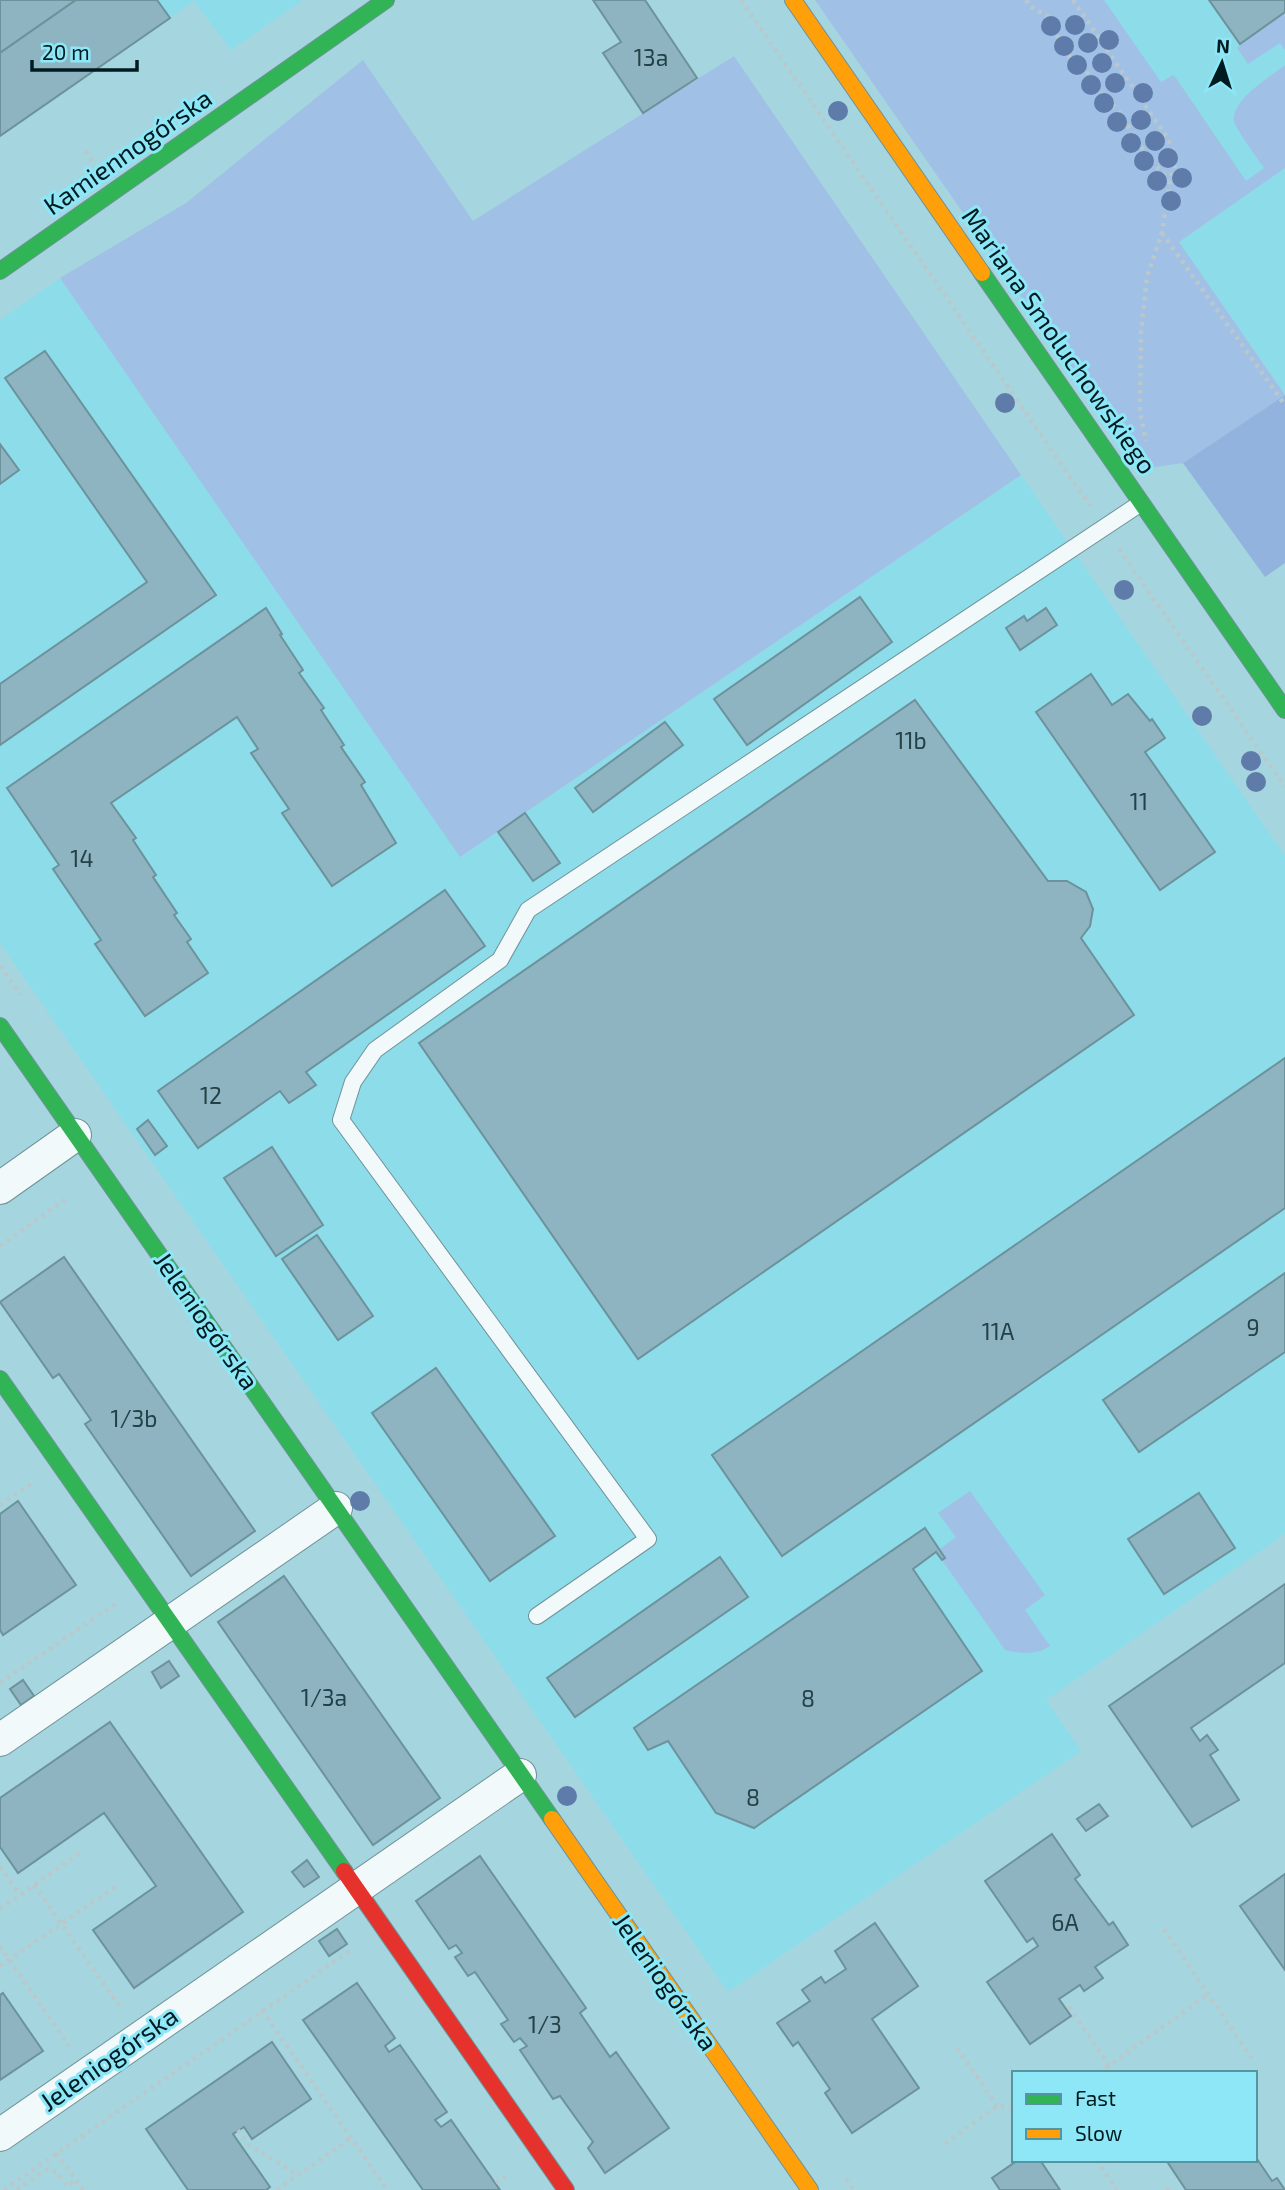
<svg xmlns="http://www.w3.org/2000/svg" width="1285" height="2190" viewBox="0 0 1285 2190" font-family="'Exo 2',sans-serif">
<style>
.built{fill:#8ddcea}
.green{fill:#a0c0e6}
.forest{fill:#91b3dd}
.building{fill:#8db4c0;stroke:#6c929c;stroke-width:2}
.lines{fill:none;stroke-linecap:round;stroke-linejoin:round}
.lane-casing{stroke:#6f9299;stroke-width:18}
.street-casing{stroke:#6f9299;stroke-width:34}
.fast-casing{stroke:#6f9299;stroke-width:18}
.slow-casing{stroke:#6f9299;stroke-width:18}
.jam-casing{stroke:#6f9299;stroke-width:18}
.path{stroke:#bac8cb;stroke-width:4.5;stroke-dasharray:3.5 5;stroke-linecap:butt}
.lane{stroke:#f2f9fa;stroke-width:16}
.street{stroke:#f2f9fa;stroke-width:32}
.fast{stroke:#30b455;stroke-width:16}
.slow{stroke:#ff9f0a;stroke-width:16}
.jam{stroke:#e5322d;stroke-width:16}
.tree{fill:#5e7baa}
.labels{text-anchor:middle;stroke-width:6;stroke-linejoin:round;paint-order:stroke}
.number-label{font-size:23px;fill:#234148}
.street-label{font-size:26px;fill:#001b20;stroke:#8de7f7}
</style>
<rect width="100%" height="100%" fill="#a5d6df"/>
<g class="built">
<polygon points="157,0 303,0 231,50 194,1 170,18"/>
<polygon points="1091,0 1285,0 1285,394 1179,242 1230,206"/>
<polygon points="60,278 462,856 1021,475 1285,856 1285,1534 1046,1700 1081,1751 728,1992 0,943 0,320"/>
</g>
<g class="green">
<path d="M815 0H1104L1161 82 1173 75 1176 78 1246 181 1264 168C1258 159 1236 130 1234 121 1231 100 1270 77 1285 65V168L1179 242 1285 395 1183 463 1141 469Z"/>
<polygon points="1285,12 1285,50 1280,43 1248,64 1237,48"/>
<polygon points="734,56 1021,475 460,857 60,278 186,203 363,60 473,221"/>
<path d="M970 1491 1045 1595 1025 1610 1050 1646C1036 1655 1022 1654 1005 1650L942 1560 945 1558 940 1549 956 1537 938 1513Z"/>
</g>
<polygon class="forest" points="1285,395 1285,563 1265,577 1183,463"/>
<g class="building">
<polygon points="0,0 76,0 0,53"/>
<polygon points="76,0 157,0 170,18 0,136 0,53"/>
<polygon points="593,0 645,0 697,78 643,113 603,53 621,42"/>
<polygon points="1209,0 1285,0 1285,12 1240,44"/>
<polygon points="45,351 216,595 0,745 0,684 147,582 5,378"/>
<polygon points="0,444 19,470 0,484"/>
<polygon points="860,597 892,642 747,745 714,699"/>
<polygon points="266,608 282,634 280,635 303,670 299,673 324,708 321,710 344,745 341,747 365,782 361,785 396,843 332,886 282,813 289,809 251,753 258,749 237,717 111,803 136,838 133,840 156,875 153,877 177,913 174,915 191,939 187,942 208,973 145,1016 95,944 101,940 53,869 59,865 7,788"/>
<polygon points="1046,608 1057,625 1020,650 1006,628 1024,616 1027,621"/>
<polygon points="1091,674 1112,705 1128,694 1150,721 1152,719 1165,738 1145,752 1215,852 1160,890 1036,712"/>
<polygon points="915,700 1048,881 1067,881 1086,892 1093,909 1090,926 1081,938 1134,1015 638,1359 419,1043"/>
<polygon points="665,722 683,745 593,812 575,788"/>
<polygon points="525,813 560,863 533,881 498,832"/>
<polygon points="445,890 485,946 306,1072 316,1085 289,1103 280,1091 198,1148 158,1091"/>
<polygon points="1285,1058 1285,1208 782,1556 712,1455"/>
<polygon points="148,1120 167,1146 155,1155 137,1129"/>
<polygon points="272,1147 323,1225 276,1256 224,1178"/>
<polygon points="317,1235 373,1316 338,1340 282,1259"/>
<polygon points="64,1257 255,1531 191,1576 85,1424 91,1420 59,1374 53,1378 0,1302"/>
<polygon points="1285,1273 1285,1352 1139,1452 1103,1400"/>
<polygon points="436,1368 555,1536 490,1581 372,1413"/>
<polygon points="1199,1493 1235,1548 1164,1594 1128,1539"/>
<polygon points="18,1501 76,1585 3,1635 0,1630 0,1514"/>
<polygon points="925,1528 945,1558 942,1560 936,1552 913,1569 982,1671 754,1828 716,1813 668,1741 648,1750 634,1728"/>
<polygon points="720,1557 748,1597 575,1717 547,1678"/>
<polygon points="284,1576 440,1798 373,1845 218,1622"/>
<polygon points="1285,1584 1285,1663 1191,1728 1200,1741 1207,1735 1218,1750 1210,1755 1239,1800 1192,1827 1109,1706"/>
<polygon points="169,1661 179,1676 161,1688 152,1672"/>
<polygon points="23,1680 34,1696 21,1705 10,1689"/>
<polygon points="110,1722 243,1912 134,1988 93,1930 156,1886 104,1813 18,1873 0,1847 0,1798"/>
<polygon points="1099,1804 1108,1816 1086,1831 1077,1819"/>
<polygon points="1052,1834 1080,1875 1075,1879 1109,1925 1113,1922 1128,1945 1095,1967 1103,1978 1084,1991 1080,1985 1059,1999 1071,2016 1030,2044 987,1982 1038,1946 1033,1938 1027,1942 985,1881"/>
<polygon points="480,1856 586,2008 580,2013 610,2057 616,2052 669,2128 605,2173 588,2148 593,2142 560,2096 553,2099 520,2050 527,2046 520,2038 514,2042 501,2024 508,2020 475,1972 468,1976 455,1957 462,1953 456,1945 449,1949 416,1901"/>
<polygon points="307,1860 319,1877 304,1887 292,1872"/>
<polygon points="1285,1874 1285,1970 1240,1906"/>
<polygon points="875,1923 918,1986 872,2019 919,2088 852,2133 825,2093 830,2089 798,2042 793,2046 777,2023 810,2001 802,1990 821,1977 825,1983 846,1969 835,1951"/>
<polygon points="337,1929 347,1944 329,1956 319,1941"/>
<polygon points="357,1983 395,2038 385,2046 389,2052 400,2045 447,2112 435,2120 441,2127 451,2120 500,2190 423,2190 303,2020"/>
<polygon points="3,1993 43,2051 0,2080 0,1995"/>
<polygon points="272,2042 311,2099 252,2139 244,2127 233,2134 270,2187 266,2190 188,2190 146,2129"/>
<polygon points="1255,2156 1272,2181 1277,2178 1285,2190 1186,2190 1166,2160 1255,2160"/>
<polygon points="1018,2160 1040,2160 1060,2190 1000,2190 992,2178"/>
</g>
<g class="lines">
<g class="lane-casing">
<polyline id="lane" points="537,1616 648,1539 341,1120 353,1082 375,1050 500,960 528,910 1141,503"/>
</g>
<g class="street-casing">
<g id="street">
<polyline points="0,1188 75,1135"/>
<polyline points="0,1740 336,1508"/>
<polyline points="0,2135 520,1775"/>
</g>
</g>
<g class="fast-casing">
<g id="fast">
<polyline points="0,271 386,0"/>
<polyline points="982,273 1285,710"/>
<polyline points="0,1026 552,1819"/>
<polyline points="0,1379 344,1871"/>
</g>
</g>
<g class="slow-casing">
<g id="slow">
<polyline points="793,0 982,273"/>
<polyline points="552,1819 810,2190"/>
</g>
</g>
<g class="jam-casing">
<polyline id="jam" points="344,1871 566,2190"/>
</g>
<g class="path">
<polyline points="741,0 1090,506"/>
<polyline points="1026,0 1030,6 1055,21 1060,52 1081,62 1098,90 1117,109 1147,156 1169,180"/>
<polyline points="1073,0 1168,139 1176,161 1170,181 1162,232 1147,277 1141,332 1140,411 1146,441"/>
<polyline points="86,151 92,161"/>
<polyline points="1162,233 1285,405"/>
<polyline points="1119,549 1285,787"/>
<polyline points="0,966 21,995"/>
<polyline points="0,1246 70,1196"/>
<polyline points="0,1505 31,1484"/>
<polyline points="0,1683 115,1604"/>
<polyline points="0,1867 20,1895"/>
<polyline points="34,1885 122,2010"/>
<polyline points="0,1909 84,1850"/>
<polyline points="1164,1929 1254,2062"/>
<polyline points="0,1946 69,2046"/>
<polyline points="0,1966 115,1887"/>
<polyline points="1069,2007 1109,2065"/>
<polyline points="262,2010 387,2190"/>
<polyline points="957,2048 997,2106"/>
<polyline points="1099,2073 1208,1994"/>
<polyline points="238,2130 249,2145 298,2175"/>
<polyline points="945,2144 997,2106 1014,2107"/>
<polyline points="56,2153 83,2190"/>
<polyline points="1096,2160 1117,2190"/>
<polyline points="846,2179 854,2190"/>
<polyline points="496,2183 509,2174"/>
<polyline points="4,2190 354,1948"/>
<polyline points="17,2190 48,2169 57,2172 67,2186 76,2180"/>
<polyline points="277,2190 351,2138"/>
<polyline points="1166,2190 1171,2187"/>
</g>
<use href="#lane" class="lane"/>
<use href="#street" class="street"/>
<use href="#fast" class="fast"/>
<use href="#slow" class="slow"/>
<use href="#jam" class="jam"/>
</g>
<g class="tree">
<circle cx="1075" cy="25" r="10"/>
<circle cx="1051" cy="26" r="10"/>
<circle cx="1109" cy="40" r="10"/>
<circle cx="1088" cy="43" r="10"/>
<circle cx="1064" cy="46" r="10"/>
<circle cx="1102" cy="63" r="10"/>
<circle cx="1077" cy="65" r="10"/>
<circle cx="1115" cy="83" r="10"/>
<circle cx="1091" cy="85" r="10"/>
<circle cx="1143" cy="93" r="10"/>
<circle cx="1104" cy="103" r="10"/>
<circle cx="838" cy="111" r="10"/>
<circle cx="1141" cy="120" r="10"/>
<circle cx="1117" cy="122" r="10"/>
<circle cx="1155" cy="141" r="10"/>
<circle cx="1131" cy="143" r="10"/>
<circle cx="1168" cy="158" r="10"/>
<circle cx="1144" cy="161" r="10"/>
<circle cx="1182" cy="178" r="10"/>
<circle cx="1157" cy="181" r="10"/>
<circle cx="1171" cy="201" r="10"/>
<circle cx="1005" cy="403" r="10"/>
<circle cx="1124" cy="590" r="10"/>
<circle cx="1202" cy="716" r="10"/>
<circle cx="1251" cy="761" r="10"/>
<circle cx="1256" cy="782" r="10"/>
<circle cx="360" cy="1501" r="10"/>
<circle cx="567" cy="1796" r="10"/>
</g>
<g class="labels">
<g class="number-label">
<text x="651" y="66">13a</text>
<text x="911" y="749">11b</text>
<text x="1139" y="810">11</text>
<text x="82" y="867">14</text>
<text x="211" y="1104">12</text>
<text x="1253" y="1336">9</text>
<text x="998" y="1340">11A</text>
<text x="134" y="1427">1/3b</text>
<text x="324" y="1706">1/3a</text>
<text x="808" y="1707">8</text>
<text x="753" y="1806">8</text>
<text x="1065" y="1931">6A</text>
<text x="545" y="2033">1/3</text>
</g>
<g class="street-label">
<text transform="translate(128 152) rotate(-35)" y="9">Kamiennogórska</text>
<text transform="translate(1059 341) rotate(55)" y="9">Mariana Smoluchowskiego</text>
<text transform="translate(206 1321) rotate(55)" y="9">Jeleniogórska</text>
<text transform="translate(665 1982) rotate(55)" y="9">Jeleniogórska</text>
<text transform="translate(109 2059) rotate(-35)" y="9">Jeleniogórska</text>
</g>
</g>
<rect x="1012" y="2071" width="245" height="91" fill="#8de7f7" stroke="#5595a1" stroke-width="2"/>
<rect x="1026" y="2094" width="35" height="10" fill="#30b455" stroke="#5595a1" stroke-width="2"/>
<text x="1075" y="2106" font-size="21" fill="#001b20">Fast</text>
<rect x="1026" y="2129" width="35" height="10" fill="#ff9f0a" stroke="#5595a1" stroke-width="2"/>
<text x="1075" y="2141" font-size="21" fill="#001b20">Slow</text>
<g transform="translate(1222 63) rotate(4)" stroke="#8de7f7" stroke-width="5" paint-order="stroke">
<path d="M0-5L12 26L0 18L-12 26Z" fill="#001b20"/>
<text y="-10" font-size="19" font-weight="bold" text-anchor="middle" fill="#001b20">N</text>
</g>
<path d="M32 60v10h105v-10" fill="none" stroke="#001b20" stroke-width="3.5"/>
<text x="42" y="60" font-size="21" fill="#001b20" stroke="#8de7f7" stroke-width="5" paint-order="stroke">20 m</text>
</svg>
